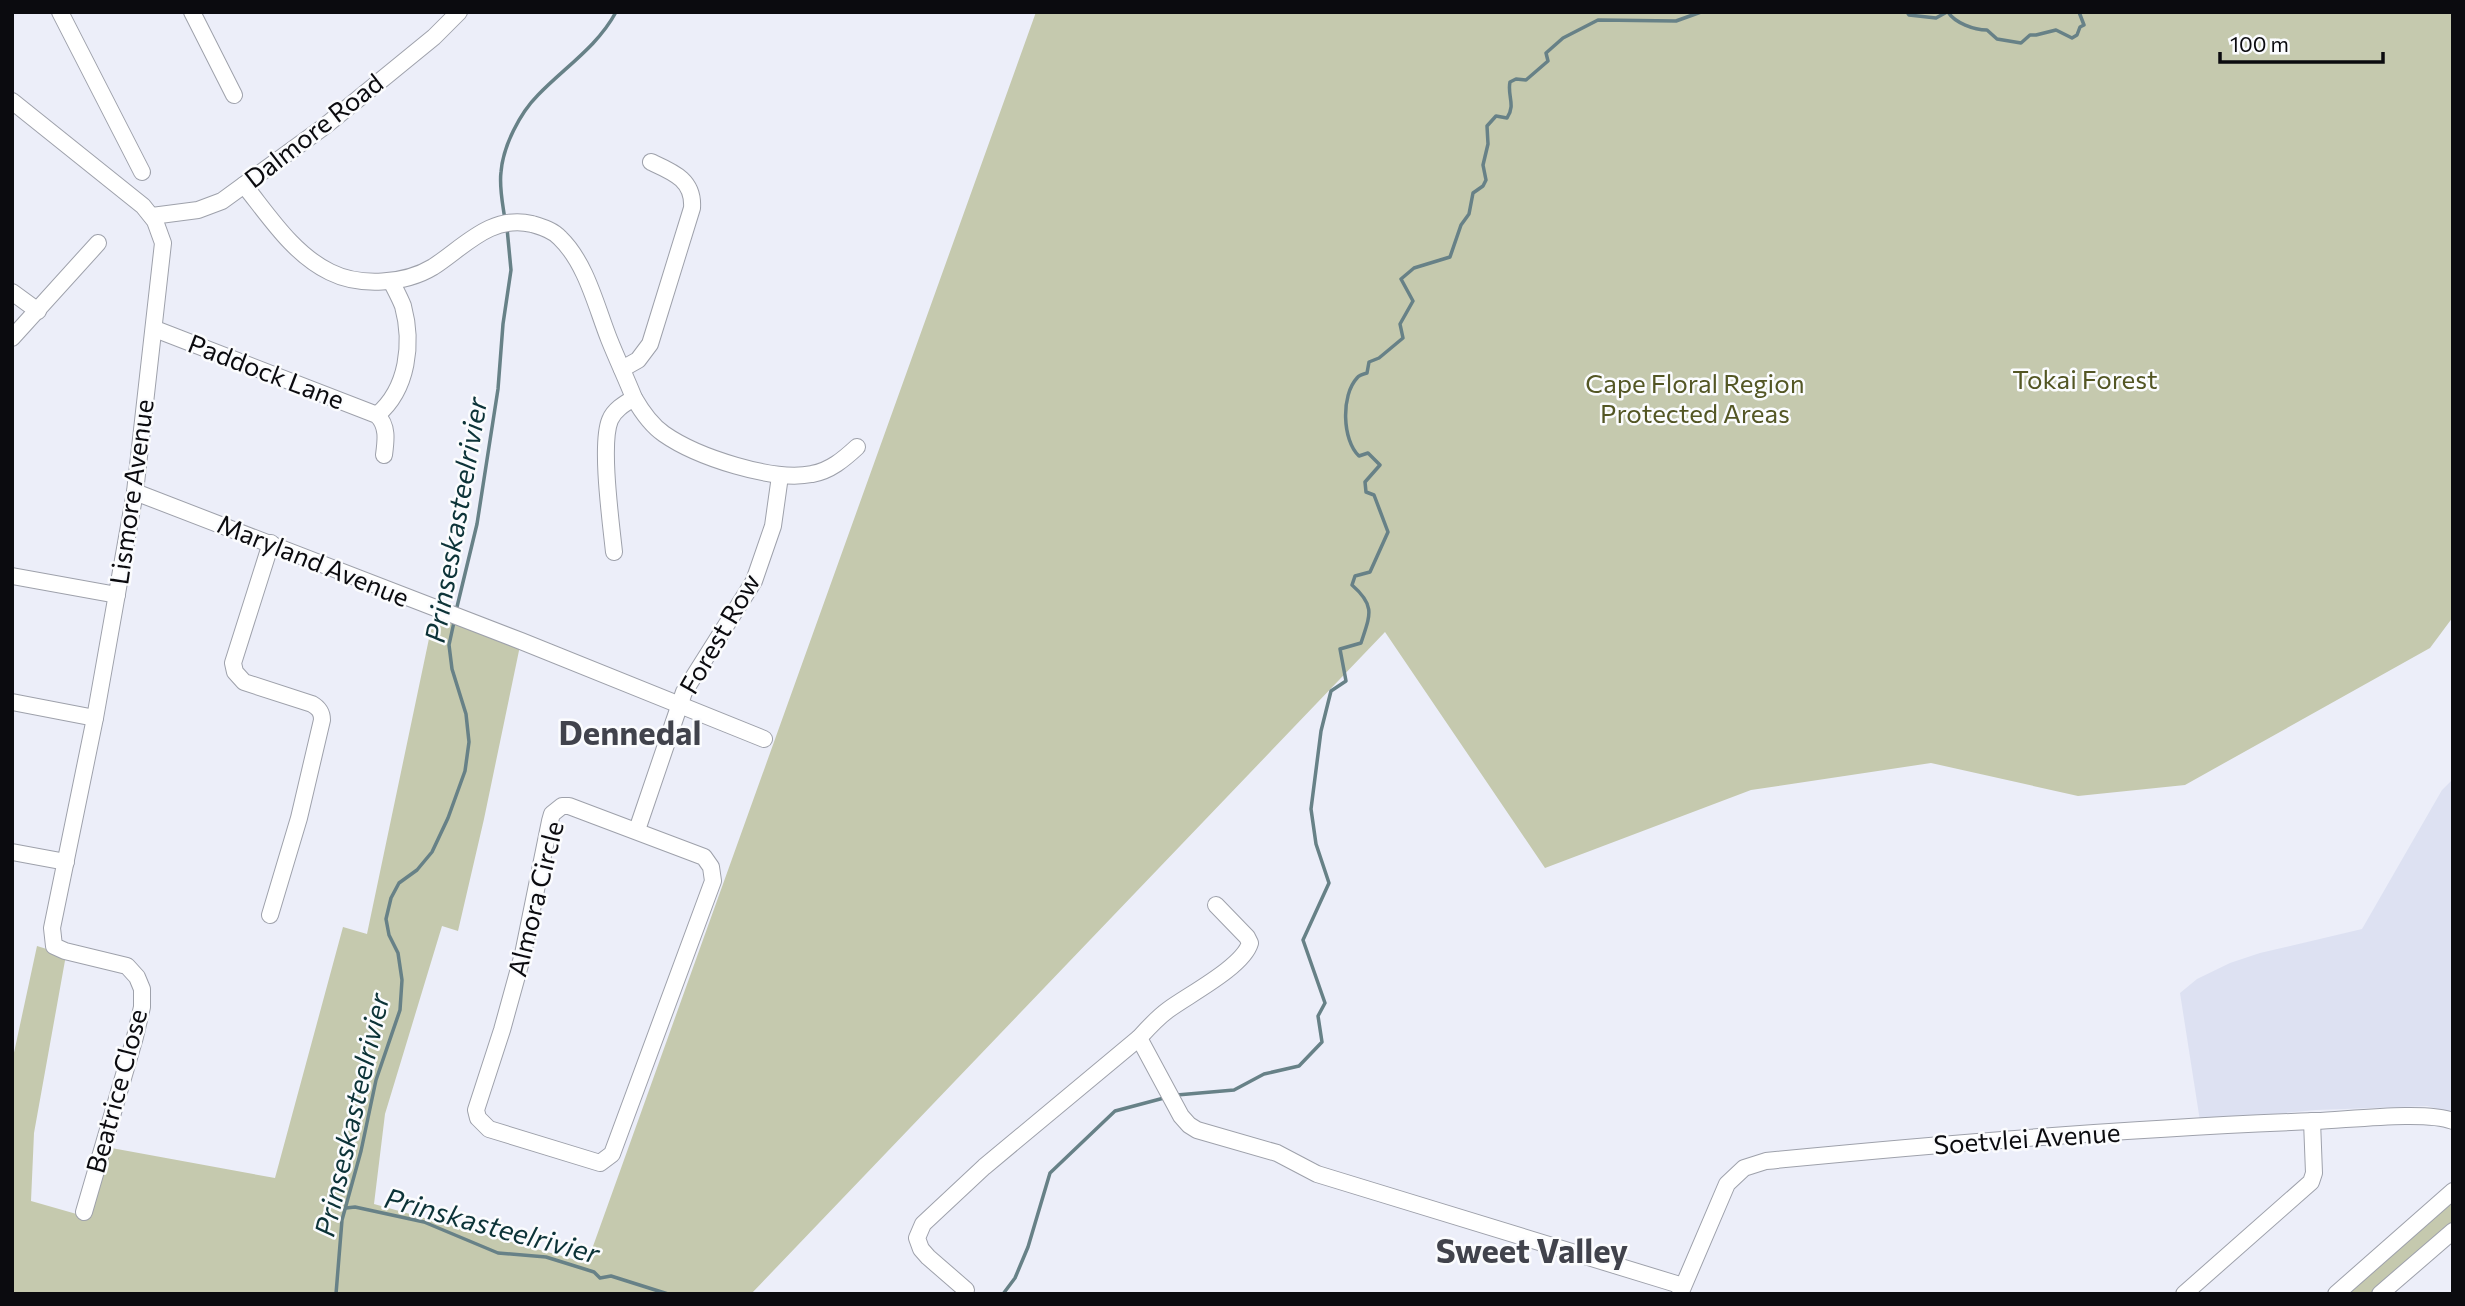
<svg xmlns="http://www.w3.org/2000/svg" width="2465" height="1306" viewBox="0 0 2465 1306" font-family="Commissioner,sans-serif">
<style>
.built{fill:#dde1f2}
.green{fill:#c5c9ae}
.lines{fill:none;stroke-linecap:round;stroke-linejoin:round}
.stream{stroke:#678187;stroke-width:3.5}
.minor-casing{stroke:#9ea1ab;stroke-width:18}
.minor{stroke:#fff;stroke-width:16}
.labels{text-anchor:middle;stroke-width:5;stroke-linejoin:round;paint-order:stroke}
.street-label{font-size:26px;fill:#0b0b0f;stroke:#fbfcfe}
.park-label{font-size:26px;fill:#535624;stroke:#fbfcfe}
.water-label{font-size:28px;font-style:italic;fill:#0c3338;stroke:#fbfcfe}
.district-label{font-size:33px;font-weight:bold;fill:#41434c;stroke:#fbfcfe}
</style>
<rect width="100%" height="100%" fill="#eceef9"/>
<polygon class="built" points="2453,779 2453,1113 2427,1106 2316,1110 2200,1121 2180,993 2197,979 2230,963 2260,953 2362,929 2442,790"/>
<g class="green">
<polygon points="1036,12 2453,12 2453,617 2430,648 2185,785 2078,796 1931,763 1751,790 1545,868 1385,632 751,1294 12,1294 12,1062 37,946 66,955 34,1133 31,1201 87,1217 106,1147 275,1178 343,927 367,934 435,610 521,641 484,819 458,931 442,926 385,1114 374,1204 587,1263"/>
<polygon points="2453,1201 2453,1224 2373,1294 2348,1294"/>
</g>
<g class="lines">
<g class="stream">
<polyline points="1718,12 1738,12"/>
<polyline points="1907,12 1909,15 1936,18 1947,12"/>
<path d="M1948 12C1955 23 1974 30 1987 30L1997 39 2021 43 2030 35H2036L2056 30 2072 38 2077 35 2080 27 2084 25 2079 12"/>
<path d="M505 220C503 205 499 188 501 172 503 146 520 113 538 95 565 67 597 47 616 12"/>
<polyline points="456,611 477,524 498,389 503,324 511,270 507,228"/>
<path d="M1177 1095 1234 1090 1264 1074 1299 1066 1322 1042 1318 1016 1325 1003 1303 940 1329 883 1316 844 1311 809 1321 731 1331 691 1346 681 1340 649 1361 643C1370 615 1376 606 1352 585L1355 576 1370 572 1388 532 1374 495 1366 492 1365 482 1380 465 1368 453 1359 456C1342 440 1341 395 1357 378 1359 375 1363 374 1367 373L1369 362 1379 358 1403 338 1400 324 1413 301 1401 279 1414 268 1450 257 1461 225 1469 214 1473 193 1483 186 1486 180 1483 165 1488 144 1487 126 1496 116 1507 118C1516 105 1507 95 1510 82L1516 79 1526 80 1548 61 1546 53 1563 38 1598 20 1676 21 1701 12"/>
<polyline points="346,1208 355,1207 424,1222 498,1253 546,1257 594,1272 600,1278 611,1276 668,1294"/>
<polyline points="336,1294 342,1220 361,1151 376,1080 400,1010 402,980 398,953 389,935 386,919 391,898 399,883 417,870 432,852 448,818 465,771 469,742 466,714 452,669 449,645 454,622"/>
<polyline points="1003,1294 1015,1278 1028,1247 1050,1173 1115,1111 1164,1098"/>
</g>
<g class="minor-casing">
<g id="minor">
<polyline points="60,12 142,172"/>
<polyline points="192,12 234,95"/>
<polyline points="12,101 143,206 155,221 163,243 135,492 95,718 52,928 54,946 65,951 127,966 137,977 142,989 142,1007 135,1037 84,1212"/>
<path d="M244 185C269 216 293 254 330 272 360 287 405 284 433 267 464 247 491 214 532 224 542 227 553 230 560 238 586 263 596 306 609 339 617 359 626 378 634 398 642 412 651 425 664 434 697 457 773 482 812 474 830 471 844 459 857 447"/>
<polyline points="152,216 198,210 222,201 325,126 434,37 459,12"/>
<polyline points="12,292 38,311"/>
<path d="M155 329 377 415C388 426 386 440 384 455"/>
<polyline points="12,338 98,243"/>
<path d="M622 369 638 360 650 344 692 208C694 180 673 172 651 162"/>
<path d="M377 415C408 389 413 343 403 306 400 298 395 289 391 281"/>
<polyline points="135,492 521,641 764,739"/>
<path d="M614 552C611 523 600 444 610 420 614 410 624 404 634 398"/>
<polyline points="12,576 117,595"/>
<polyline points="12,702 95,718"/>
<polygon points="562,806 569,806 704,857 711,867 713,881 612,1154 600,1163 489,1129 478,1118 476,1110 502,1030 523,954 550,821 552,814"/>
<polyline points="637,830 684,692 754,581 773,526 780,476"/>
<polyline points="12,852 66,862"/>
<path d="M270 915 299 818 322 720C322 712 319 708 312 704L244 682 235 672 233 663 271 543"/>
<polyline points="1139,1038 1181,1116 1189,1125 1197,1130 1277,1153 1317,1174 1683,1286"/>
<path d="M966 1290 928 1257 921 1249 917 1238 923 1224 984 1167 1139 1038C1148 1028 1157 1018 1168 1010 1188 995 1243 967 1250 943L1247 937 1216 905"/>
<path d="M1680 1294 1727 1184 1744 1168 1766 1161C1949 1143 2132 1128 2316 1121 2347 1120 2426 1110 2453 1121"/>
<polyline points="2184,1294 2311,1182 2314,1173 2312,1121"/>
<polyline points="2336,1294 2453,1191"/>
<polyline points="2380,1294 2453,1231"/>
</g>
</g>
<use href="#minor" class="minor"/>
</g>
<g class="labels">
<g class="street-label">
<text transform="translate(314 131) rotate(-38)" y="9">Dalmore Road</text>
<text transform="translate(266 372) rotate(21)" y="9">Paddock Lane</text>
<text transform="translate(132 492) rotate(-82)" y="9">Lismore Avenue</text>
<text transform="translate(313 561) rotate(22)" y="9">Maryland Avenue</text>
<text transform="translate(720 634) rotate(-60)" y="9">Forest Row</text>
<text transform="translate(536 899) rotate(-76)" y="9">Almora Circle</text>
<text transform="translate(117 1091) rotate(-75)" y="9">Beatrice Close</text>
<text transform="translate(2027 1139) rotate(-4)" y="9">Soetvlei Avenue</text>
</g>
<g class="park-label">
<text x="2085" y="389">Tokai Forest</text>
<text x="1695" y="393">Cape Floral Region<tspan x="1695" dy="30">Protected Areas</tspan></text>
</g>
<g class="water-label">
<text transform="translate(456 520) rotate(-80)" y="10">Prinseskasteelrivier</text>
<text transform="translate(352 1115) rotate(-77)" y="10">Prinseskasteelrivier</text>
<text transform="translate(492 1226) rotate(15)" y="10">Prinskasteelrivier</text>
</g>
<g class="district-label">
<text x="630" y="745">Dennedal</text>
<text x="1532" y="1263">Sweet Valley</text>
</g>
</g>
<rect width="2465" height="1306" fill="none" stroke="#0b0b0f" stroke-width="28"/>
<path d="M2220 52v10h163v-10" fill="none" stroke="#0b0b0f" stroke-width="3.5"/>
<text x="2230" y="52" font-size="21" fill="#0b0b0f" stroke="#fbfcfe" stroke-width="5" paint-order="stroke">100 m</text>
</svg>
